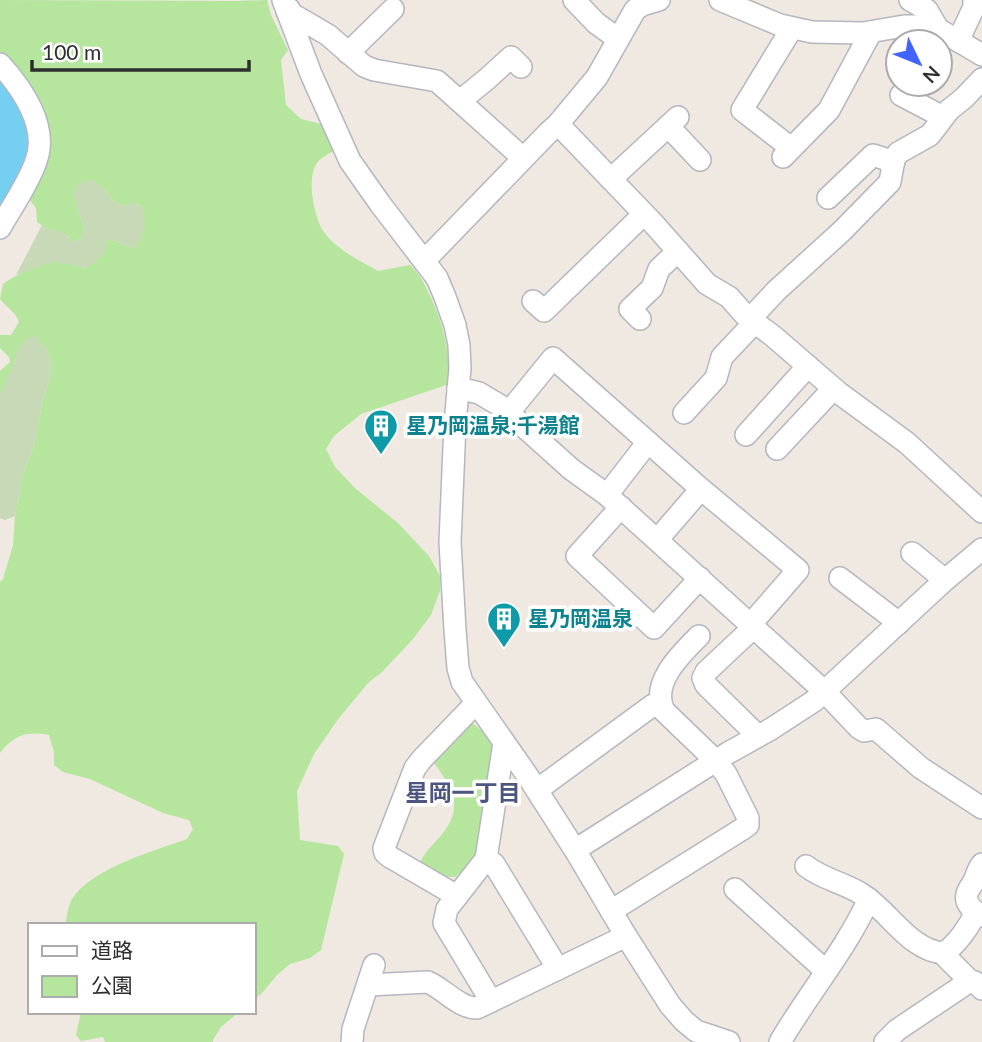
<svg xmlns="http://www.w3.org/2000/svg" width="982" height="1042" viewBox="0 0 982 1042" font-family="Lato,'Noto Sans JP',sans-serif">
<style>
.green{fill:#b6e59e}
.cemetery{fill:#c8d9b8}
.water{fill:#75cff0}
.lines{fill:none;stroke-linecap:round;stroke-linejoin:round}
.minor-casing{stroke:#b4b7c1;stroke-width:24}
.minor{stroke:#fff;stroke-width:21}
.labels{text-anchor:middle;stroke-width:7;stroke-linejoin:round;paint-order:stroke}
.culture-label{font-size:21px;font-weight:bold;fill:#0d838f;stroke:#fff;text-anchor:start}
.neighbourhood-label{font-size:23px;font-weight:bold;fill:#4d5680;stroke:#fff}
</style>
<rect width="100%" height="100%" fill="#efe9e1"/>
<g class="green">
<path d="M0 0 236 1 267 0 271 15 288 50 281 60 286 105 301 119 321 124 335 150C329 154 320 158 317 163 306 177 314 218 324 232 336 249 360 261 378 271L410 265C420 274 425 285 431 298 445 329 449 349 449 384L361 414 334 436 326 449 335 467 356 489 398 523 429 556 440 576V591L431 615 413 639 382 672 368 683 339 718 314 754 297 791 300 840 338 846 344 854 321 950 310 958 290 964 277 975 262 993 254 1000V925H65C67 917 68 906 72 899 92 868 154 851 187 839L193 829 189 820 163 813 90 779 63 772 54 765V752L49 735C27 731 14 735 0 753V582L3 579 13 545 15 516 23 474 34 445 43 398 50 379 51 362 47 349 0 396V371L10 362 9 357 0 348V335H11L19 322C16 312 7 308 0 299L3 284C16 275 40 262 57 262 67 262 77 266 86 268L104 247 107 240C116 239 124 246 133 248 146 236 143 223 141 206L133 203 124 206 113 201 105 189 78 211 85 228 82 238 73 242 66 235 47 229 37 222 36 208 26 195 4 56 0 53Z"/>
<path d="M470 721 492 739 481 843 474 859 465 870 455 877H446L420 862C426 851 429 849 437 840 466 809 454 790 432 760Z"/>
<polygon points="81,1012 239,1012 221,1027 213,1040 213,1042 105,1042 103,1037 81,1041 76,1035"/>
</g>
<g class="cemetery">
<path d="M92 179 105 189 113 201 124 206 133 203 141 206C147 221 145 238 133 248 124 246 116 239 107 240L103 255 86 268 58 262 46 264 16 275 42 225C47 230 50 229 56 230 63 232 68 237 73 242L82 238 85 228 78 211 73 192 79 184Z"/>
<polygon points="36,336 47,349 51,362 50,379 43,398 34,445 23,474 15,516 5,520 0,518 0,396 20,346 27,338"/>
</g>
<path class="water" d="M0 78C11 92 25 108 29 125 37 156 14 187 0 213Z"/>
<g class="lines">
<g class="minor-casing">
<g id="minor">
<polyline points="283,0 311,74 350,161 381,205 437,278 445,297 455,325 459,345 460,368 455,424 450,542 455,630 458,668 462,682 527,775 575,850 626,936 670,1005 684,1021 696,1031 729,1042"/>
<polyline points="574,0 596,23 618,39"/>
<polyline points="720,0 780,25 812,32 863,33 904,26 916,26 938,29 982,55"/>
<polyline points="910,0 927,10 938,29"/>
<polyline points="289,9 287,11 328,35 364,66 374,70 437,81 523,158"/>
<polyline points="958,41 974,7 974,0"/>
<polyline points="348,53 393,9"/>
<path d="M0 64C22 88 49 127 36 161 29 183 11 208 0 228"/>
<polyline points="901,95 943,117"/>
<polyline points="460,101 487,79 511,57 521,67"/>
<polyline points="558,124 597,77 635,10 642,5 659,0"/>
<polyline points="668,126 700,160"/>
<polyline points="791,148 742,110 792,28"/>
<polyline points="783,157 829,110 871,32"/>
<polyline points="611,179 678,117"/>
<polyline points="828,198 873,155 894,162"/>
<polyline points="424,261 548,133 558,124 652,222 707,284 729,297 745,315 773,336 839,393 907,443 982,512"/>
<polyline points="533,301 544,311 644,214"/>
<polyline points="640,319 630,309 652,288 659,269 678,251"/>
<polyline points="750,319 776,291 842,231 890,182 894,159 898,153 930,135 949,110 964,98 982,79"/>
<polyline points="458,388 479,393 501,406 571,469 607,495 824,691 859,728 864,731 876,729 921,768 982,808"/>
<polyline points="509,412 553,358 701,489 798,570 751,624"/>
<polyline points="684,413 716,378 722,357 755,322"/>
<polyline points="746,435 808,366"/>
<polyline points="777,449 833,389"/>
<polyline points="607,495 648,442"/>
<polyline points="621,507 577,556 654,628 700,578"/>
<polyline points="658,539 701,489"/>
<polyline points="912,553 945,580"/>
<polyline points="840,578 899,623"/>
<polyline points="754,627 706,672 703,678 706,685 758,736"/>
<polyline points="537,790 653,705 660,703"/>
<polyline points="575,850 728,753 771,729 814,701 945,580 982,549"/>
<polyline points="486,859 494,864 558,969"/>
<path d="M982 864C978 869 977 873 975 879 973 884 968 889 967 894 964 904 975 912 982 916"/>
<path d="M806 866C822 879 842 882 860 893 888 909 909 951 944 953 957 944 969 927 976 912"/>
<polyline points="735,889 826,971"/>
<polyline points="457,896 390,857 385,853 384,848 415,768 422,759 476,703"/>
<path d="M611 911 744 828 748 825V818L726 774 716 761 664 711C650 683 681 654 699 636"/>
<polyline points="944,953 946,957 970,981 975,982 982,989"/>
<path d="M368 985 428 982C444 989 459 1008 477 1008L626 936"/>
<polyline points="491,1001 444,923 447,909 486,859 504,743"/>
<polyline points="352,1042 353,1029 374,965"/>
<path d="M780 1042C808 994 845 951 869 899"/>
<polyline points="885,1042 897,1030 970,981"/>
</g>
</g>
<use href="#minor" class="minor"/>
</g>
<defs>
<g id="building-pin" transform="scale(1.75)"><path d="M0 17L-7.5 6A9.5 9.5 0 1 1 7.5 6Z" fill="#0f9aa8" stroke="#fff"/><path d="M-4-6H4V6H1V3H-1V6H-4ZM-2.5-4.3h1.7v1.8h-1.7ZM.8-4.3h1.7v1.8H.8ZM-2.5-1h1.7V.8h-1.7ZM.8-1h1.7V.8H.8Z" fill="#fff"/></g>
</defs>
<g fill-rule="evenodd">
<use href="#building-pin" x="381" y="426"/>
<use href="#building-pin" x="504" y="619"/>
</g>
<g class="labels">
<g class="culture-label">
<text x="406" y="433">星乃岡温泉;千湯館</text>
<text x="528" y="626">星乃岡温泉</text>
</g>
<g class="neighbourhood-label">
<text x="463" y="801">星岡一丁目</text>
</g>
</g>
<rect x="28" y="923" width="228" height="91" fill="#ffffff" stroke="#ababab" stroke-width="2"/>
<rect x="42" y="946" width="35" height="10" fill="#ffffff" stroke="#ababab" stroke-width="2"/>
<text x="91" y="958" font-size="21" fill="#2e2e2e">道路</text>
<rect x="42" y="976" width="35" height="21" fill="#b6e59e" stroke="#ababab" stroke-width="2"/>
<text x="91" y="993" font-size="21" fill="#2e2e2e">公園</text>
<g transform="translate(919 63) rotate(133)"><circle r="33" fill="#ffffff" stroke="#ababab" stroke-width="2"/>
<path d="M0-5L12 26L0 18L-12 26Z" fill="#4264fb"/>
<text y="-10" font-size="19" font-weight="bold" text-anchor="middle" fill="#2e2e2e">N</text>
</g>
<path d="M32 60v10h217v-10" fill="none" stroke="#2e2e2e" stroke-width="3.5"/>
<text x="42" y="60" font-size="21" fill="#2e2e2e" stroke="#ffffff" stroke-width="5" paint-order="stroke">100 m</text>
</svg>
